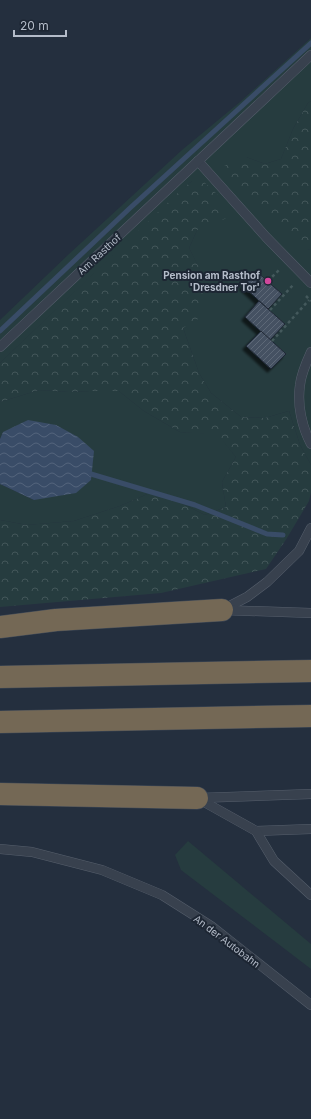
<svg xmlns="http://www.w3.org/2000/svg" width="311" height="1119" viewBox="0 0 311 1119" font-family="Inter,sans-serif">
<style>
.grass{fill:#263c3f}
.forest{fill:url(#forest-crowns)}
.water{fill:url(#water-waves)}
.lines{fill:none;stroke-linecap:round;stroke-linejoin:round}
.stream{stroke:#394c67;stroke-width:5}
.building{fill:url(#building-hatch);stroke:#1f2835;filter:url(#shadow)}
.service-casing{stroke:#565f6c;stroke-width:10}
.motorway-casing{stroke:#434c59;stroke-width:23}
.path{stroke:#44595c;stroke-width:2.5;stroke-dasharray:3 3;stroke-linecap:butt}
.service{stroke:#38414e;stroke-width:9}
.motorway{stroke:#746855;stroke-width:22}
.hotel-dot{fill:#d1479c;stroke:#1d2633;stroke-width:1.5}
.labels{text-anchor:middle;stroke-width:4;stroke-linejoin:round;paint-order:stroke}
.street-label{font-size:10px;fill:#b4bcc9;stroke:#1d2633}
.poi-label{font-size:10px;font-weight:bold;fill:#b4bcc9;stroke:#1d2633;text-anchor:end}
</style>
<defs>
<pattern id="forest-crowns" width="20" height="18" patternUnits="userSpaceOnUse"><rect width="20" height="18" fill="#263c3f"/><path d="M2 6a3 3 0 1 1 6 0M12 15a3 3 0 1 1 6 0" fill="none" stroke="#435659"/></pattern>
<pattern id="water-waves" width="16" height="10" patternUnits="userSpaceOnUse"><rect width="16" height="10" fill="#394c67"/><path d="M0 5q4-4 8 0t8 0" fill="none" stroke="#53647b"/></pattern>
<pattern id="building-hatch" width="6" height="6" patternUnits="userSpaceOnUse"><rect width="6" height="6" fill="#455162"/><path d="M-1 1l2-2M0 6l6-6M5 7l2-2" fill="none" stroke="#5d6877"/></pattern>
<filter id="shadow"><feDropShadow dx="-3.5" dy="3.5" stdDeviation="1" flood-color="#0009"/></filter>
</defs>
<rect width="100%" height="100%" fill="#242f3e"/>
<g class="grass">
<polygon points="311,38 311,101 308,103 293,129 281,159 265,164 246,157 303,248 311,250 311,465 300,445 289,411 265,418 241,417 211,393 199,373 183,328 205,280 189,248 197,230 192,181 0,363 0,320 69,254 182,150 240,102"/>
<polygon points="39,390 69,392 89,391 119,391 144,411 180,432 218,434 236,457 222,482 226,507 205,515 175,500 150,493 120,506 74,521 27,525 0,520 0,484 34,500 91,480 93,451 3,432 0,439 0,402"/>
<polygon points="188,841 311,944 311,969 181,870 175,855"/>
</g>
<g class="forest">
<polygon points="311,101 311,250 303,249 232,181 224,166 246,157 265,164 281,159 293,129 308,103"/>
<polygon points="202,180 217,194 227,218 197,230 189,248 205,279 198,319 183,328 199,373 211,393 241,417 265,418 289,411 300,445 311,465 311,492 309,501 287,538 266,569 161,593 0,607 0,520 27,525 74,521 120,506 150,493 175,500 205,515 226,507 222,482 236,457 218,435 180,432 144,411 119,391 89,391 69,392 39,390 0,402 0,363 179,192 192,181"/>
</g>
<polygon class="water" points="28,420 56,425 78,437 94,451 91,480 76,493 34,500 0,484 0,439 3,432"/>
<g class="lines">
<g class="stream">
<polyline points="0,331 130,208 311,43"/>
<polyline points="91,474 195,505 267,534 283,535"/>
</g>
</g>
<g class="building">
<polygon points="256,271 282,294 268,309 243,286"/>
<polygon points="259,301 285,324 270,340 245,317"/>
<polygon points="261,331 286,354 271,369 246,346"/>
</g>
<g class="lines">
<g class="service-casing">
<g id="service">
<polyline points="198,161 266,237 311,283"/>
<polyline points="0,347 311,55"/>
<path d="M311 352C306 363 301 374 300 385 297 405 302 427 311 444"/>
<polyline points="222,610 247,597 267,582 299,551 311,528"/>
<polyline points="222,610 311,613"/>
<polyline points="197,798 256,831 311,829"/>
<polyline points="198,798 311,794"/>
<polyline points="256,831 274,861 311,895"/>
<polyline points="0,849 32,852 102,870 162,895 211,926 311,1005"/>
</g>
</g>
<g class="motorway-casing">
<g id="motorway">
<polyline points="0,627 56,620 222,610"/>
<polyline points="0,677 311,671"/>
<polyline points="0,722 311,716"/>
<polyline points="0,794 197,798"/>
</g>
</g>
<g class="path">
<polyline points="268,281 279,270"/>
<polyline points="306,296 311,301"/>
<polyline points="270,310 294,284"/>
<polyline points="272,341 309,300"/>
</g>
<use href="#service" class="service"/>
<use href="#motorway" class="motorway"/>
</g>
<circle class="hotel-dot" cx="268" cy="281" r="4"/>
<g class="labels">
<g class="street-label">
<text transform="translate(99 254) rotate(-43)" y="4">Am Rasthof</text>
<text transform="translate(227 941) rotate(37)" y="4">An der Autobahn</text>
</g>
<g class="poi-label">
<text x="260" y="279">Pension am Rasthof<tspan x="260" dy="12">'Dresdner Tor'</tspan></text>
</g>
</g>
<path d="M14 30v6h52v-6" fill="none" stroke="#b4bcc9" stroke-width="2"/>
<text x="20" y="30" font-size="12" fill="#b4bcc9" stroke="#1d2633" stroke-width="3" paint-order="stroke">20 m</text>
</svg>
